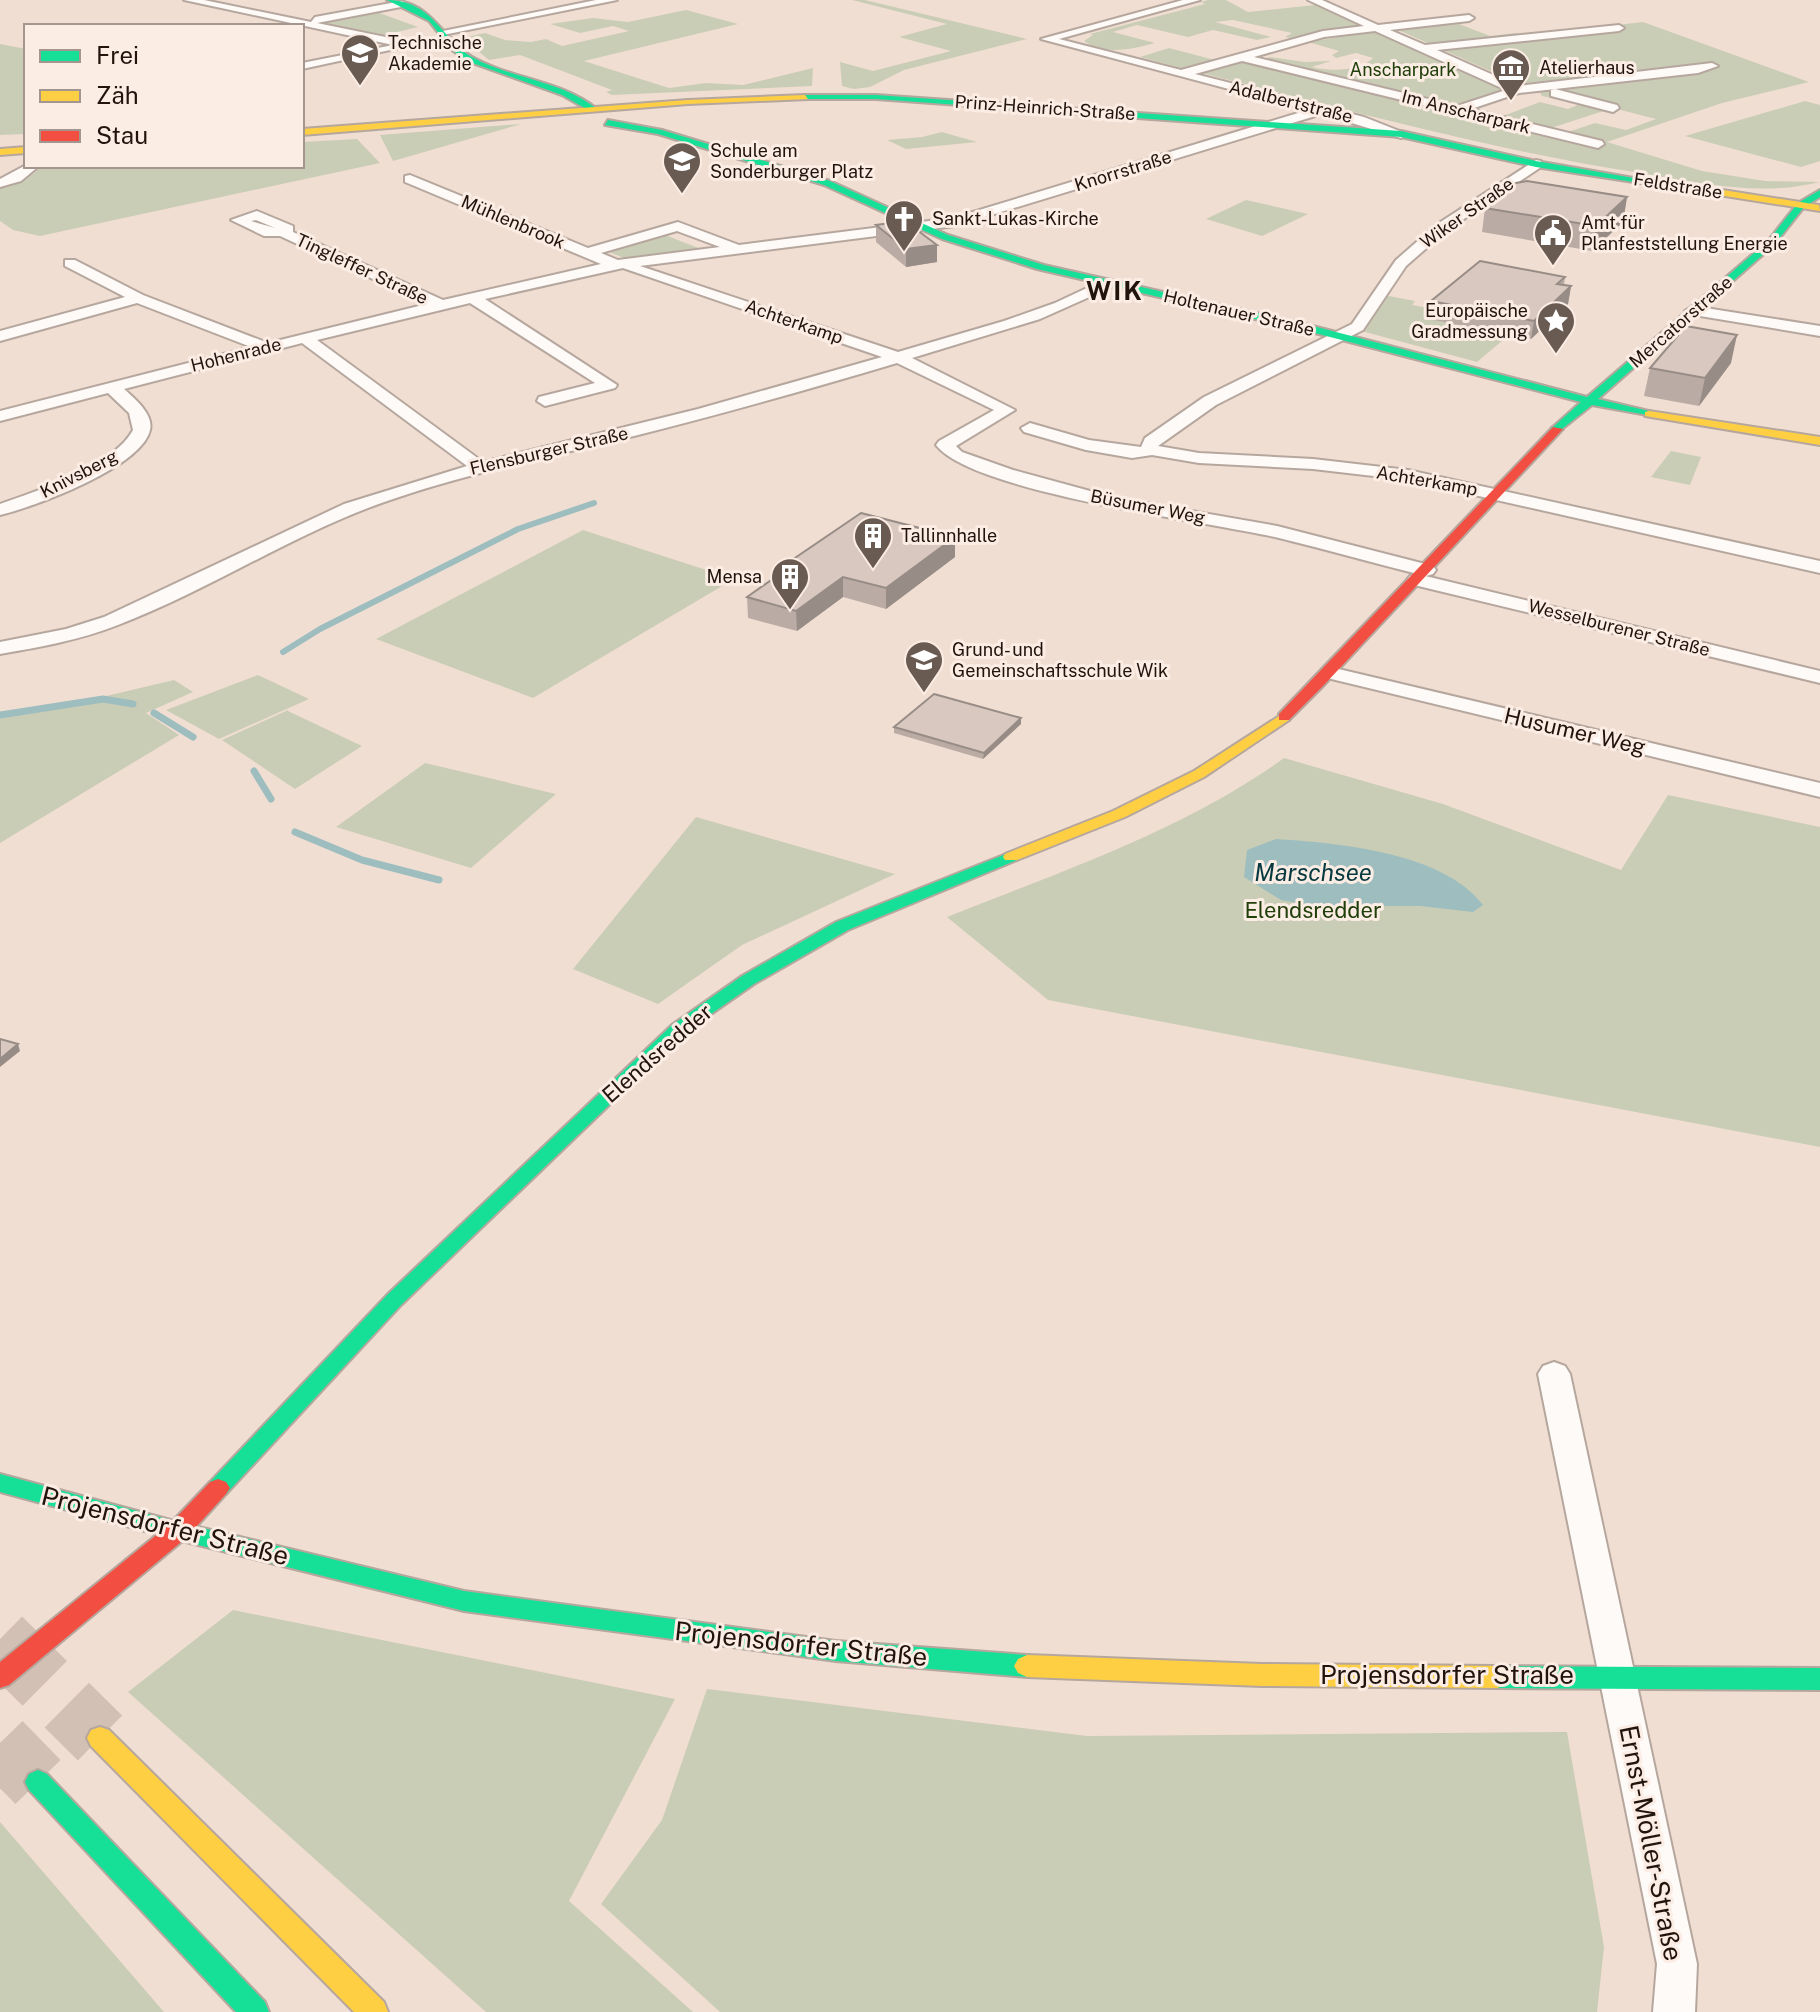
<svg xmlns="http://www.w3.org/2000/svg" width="1820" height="2012" viewBox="0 0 1820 2012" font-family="'Public Sans',sans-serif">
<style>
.green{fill:#cacdb6}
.water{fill:#9ebdbf}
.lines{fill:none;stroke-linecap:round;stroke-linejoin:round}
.stream-far1{stroke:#9ebdbf;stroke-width:6}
.stream{stroke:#9ebdbf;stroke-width:7}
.highway-tunnel{stroke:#d2c0b4;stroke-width:63;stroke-dasharray:63 31;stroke-linecap:butt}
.street-casing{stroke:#b6a79e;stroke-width:4}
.fast-casing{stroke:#b6a79e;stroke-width:4}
.slow-casing{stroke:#b6a79e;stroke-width:4}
.jam-casing{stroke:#b6a79e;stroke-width:4}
.street{fill:#fdfaf8;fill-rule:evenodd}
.fast{fill:#16e098;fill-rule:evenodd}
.slow{fill:#ffcf43;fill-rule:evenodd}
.jam{fill:#f24e42;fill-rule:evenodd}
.wall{fill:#baaca4}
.shaded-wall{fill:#978c86}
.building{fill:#d8c8bf;stroke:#978c86;stroke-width:2}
.labels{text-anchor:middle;stroke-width:6;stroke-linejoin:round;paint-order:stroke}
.far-poi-label{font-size:18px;fill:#21140d;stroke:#fbece4;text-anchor:start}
.far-park-label{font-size:18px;fill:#203f0a;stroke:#fbece4}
.far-street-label{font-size:18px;fill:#21140d;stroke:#fbece4}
.street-label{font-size:22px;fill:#21140d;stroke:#fbece4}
.park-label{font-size:22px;fill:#203f0a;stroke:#fbece4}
.water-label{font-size:24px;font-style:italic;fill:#05393f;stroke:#fbece4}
.far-district-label{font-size:26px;font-weight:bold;letter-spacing:2px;fill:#21140d;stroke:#fbece4}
.near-street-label{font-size:26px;fill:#21140d;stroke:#fbece4}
</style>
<rect width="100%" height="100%" fill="#f1ded2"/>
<g class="green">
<polygon points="852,0 865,0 1027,39 904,70 870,87 854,89 842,86 840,62 873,71 951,51 899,37 947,24"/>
<path d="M1208 0H1226L1248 12 1315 5 1360 26 1291 38 1285 37 1292 33 1233 20 1215 22 1271 37 1257 40 1213 30 1188 37 1137 25 1113 32 1155 43C1133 49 1104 56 1084 41L1093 35 1090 34 1205 4 1201 2Z"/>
<polygon points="686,10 738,24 584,61 669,88 706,83 743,85 813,68 812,86 612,95 606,92 612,90 520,55 489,60 462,38 485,33 505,40 531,42 546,39 562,46 629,31 613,26 580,33 550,24 593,18 628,22"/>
<polygon points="377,12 418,27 385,35 325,23"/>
<path d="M1643 22 1809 82 1722 103 1607 142 1702 171 1765 181 1820 182C1760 197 1700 183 1640 173 1492 150 1347 110 1202 73L1247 60 1249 64 1301 74 1298 76 1334 82 1330 84 1423 103 1419 105C1434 109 1448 109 1463 113L1459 115 1476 116 1555 135 1549 137C1559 140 1567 138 1578 140L1573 143 1586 146 1592 144 1565 133 1595 123 1626 130 1656 119 1613 108 1548 129 1498 118 1540 102 1568 109 1580 104 1542 96 1540 93 1545 91 1529 88 1396 29 1459 24 1490 36 1516 33 1522 36Z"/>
<path d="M1377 31 1508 91 1456 107 1257 61 1270 57 1305 62 1328 61H1331L1312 67C1331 72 1360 71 1373 58L1356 53 1336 58 1332 55 1339 51 1308 42Z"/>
<polygon points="0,44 26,49 26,134 0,135"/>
<polygon points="1169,48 1215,60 1185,69 1140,57"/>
<polygon points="1805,101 1820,105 1820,161 1801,167 1685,136"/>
<polygon points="521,124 393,161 380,135"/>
<polygon points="942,132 977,142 906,149 887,140 922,137"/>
<polygon points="357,139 380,163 40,236 13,230 0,221 0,188 33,174 42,166 302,166 302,142"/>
<polygon points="1246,200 1308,214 1262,236 1206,219"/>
<polygon points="660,233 706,251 631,261 602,249"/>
<polygon points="1378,294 1415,301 1412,305 1435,309 1426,318 1509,335 1477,362 1354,329"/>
<polygon points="1671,451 1701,457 1690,485 1651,477"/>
<polygon points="583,530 734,579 533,698 376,639"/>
<polygon points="258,675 309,699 219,739 166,710"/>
<polygon points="174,680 193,692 146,713 179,735 0,843 0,712 102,697"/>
<polygon points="288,710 288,711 362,746 295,789 222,740"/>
<path d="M1284 758 1443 804 1621 870 1668 795 1820 827V1147L1048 1000 947 917C1062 871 1184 830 1284 758Z"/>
<polygon points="425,763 556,794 471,868 336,827"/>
<polygon points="696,817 895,874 742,945 658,1004 573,969"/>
<polygon points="233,1610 675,1699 569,1901 693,2012 486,2012 128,1692"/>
<polygon points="707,1689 1087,1736 1567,1732 1604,1947 1597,2012 720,2012 601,1904 662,1820"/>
<polygon points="0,1822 164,2012 0,2012"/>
</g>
<path class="water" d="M1276 839C1338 843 1443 852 1483 905L1473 912 1420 906H1312L1281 900 1244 877 1247 850Z"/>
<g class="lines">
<polyline class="stream-far1" points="283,652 320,629 518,529 594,503"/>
<g class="stream">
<polyline points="154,713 193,737"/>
<polyline points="0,715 103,699 133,704"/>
<polyline points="254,771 271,799"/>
<polyline points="295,832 362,860 439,880"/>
</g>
<g class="highway-tunnel">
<polyline points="0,1639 100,1738"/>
<polyline points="0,1743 38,1782"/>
</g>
<g class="street-casing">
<g id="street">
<polygon points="184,0 204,0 311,22 315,17 402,1 407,4 406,6 317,23 410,42 451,38 456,41 451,44 404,47 302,69 302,63 393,45"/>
<polygon points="596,0 617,0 443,35 438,32"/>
<path d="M1183 0H1200L1059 39 1181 70 1323 31 1364 26 1308 0H1322L1378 25 1469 15 1474 18 1469 21 1390 30 1425 45 1619 25 1624 28 1619 31 1437 50 1518 86 1712 63 1718 66 1698 73 1519 93 1471 109 1602 141 1604 144 1598 148 1242 61 1195 74 1364 117 1407 134 1401 138 1322 114 955 226 640 266 898 352 1004 321 1055 303 1104 280H1114V286L1040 319 912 358 1015 410 956 446 962 452 1013 470 1112 497 1277 526 1433 566 1436 570 1433 574 1426 576C1377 564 1328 550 1279 538 1212 522 973 493 936 445L939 441 994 410 897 363C810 389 722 414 634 436 553 456 472 472 393 499 297 531 212 589 118 625 80 640 40 647 0 654V642L66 629 104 617 344 504 467 466 302 343 124 389C134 398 154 414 150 430 142 467 34 507 0 515V504C37 491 114 466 133 430L129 413 108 393 0 421V411L251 347 137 303 0 341V331L125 297 65 266V260H75L143 295 268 343 427 304 280 236H264L231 220 257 211 293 226V232L443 300 601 264 405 182V176L410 175 588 248 678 222 739 245 953 218 1308 110 1041 39ZM1375 31 1506 90 1457 106 1254 57 1324 37ZM256 220 275 228 251 221ZM677 231 720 247 618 260 601 253ZM623 268 882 357 698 409 483 462 317 340 470 303 595 383 539 397 537 401 545 406 615 388 617 385 485 299Z"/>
<polygon points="1555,89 1617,105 1619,108 1613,112 1551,96 1551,90"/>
<polygon points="1536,160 1541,161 1541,167 1446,231 1406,266 1363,330 1216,405 1158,446 1199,453 1313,459 1408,470 1820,561 1820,573 1408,480 1313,469 1199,463 1152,455 1132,458 1086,450 1024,432 1021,428 1030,423 1089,440 1141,447 1145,438 1204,397 1352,324 1396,260 1436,225"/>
<polygon points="26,165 39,166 21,181 0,187 0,179"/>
<polygon points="1693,306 1820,326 1820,336 1688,314 1685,311"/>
<polygon points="1417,574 1820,671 1820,683 1410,584 1407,580 1410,576"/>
<polygon points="1330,667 1820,783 1820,797 1323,677 1320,673 1323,669"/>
<polygon points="1554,1362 1565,1366 1570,1374 1697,1964 1695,2012 1653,2012 1657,1964 1538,1374 1543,1366"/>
</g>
</g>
<g class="fast-casing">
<g id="fast">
<path d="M387 0C433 0 441 39 472 57 511 79 561 80 597 109L590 111 562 95 467 61 452 50 429 21Z"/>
<polygon points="805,95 876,95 1401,131 1536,161 1645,180 1640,183 1536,167 1401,137 876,99 802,99"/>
<polygon points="608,120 662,130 830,181 948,235 1044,265 1309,325 1587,397 1768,241 1798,203 1820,190 1820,197 1804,207 1774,245 1598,399 1653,412 1653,416 1592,405 1557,433 1551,429 1553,427 1581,402 1307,331 1037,269 942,239 824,185 658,134 605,125"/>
<polygon points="1011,852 1019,857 1017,860 848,930 754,984 684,1033 401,1305 226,1494 218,1497 210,1494 206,1488 210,1482 387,1295 672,1025 742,976 836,922"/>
<polygon points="0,1474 178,1522 464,1591 836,1641 1027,1655 1036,1659 1040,1666 1036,1673 1027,1677 836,1661 464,1611 178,1540 0,1492"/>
<polygon points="1497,1666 1820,1668 1820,1690 1497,1688 1488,1685 1484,1677 1488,1669"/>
<polygon points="38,1770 47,1774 265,2002 269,2012 236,2012 29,1790 25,1782 29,1774"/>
</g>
</g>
<g class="slow-casing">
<g id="slow">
<polygon points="805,95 808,99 688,104 302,135 302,129 688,100"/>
<polygon points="26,147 26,153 0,155 0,149"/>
<polygon points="1640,177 1819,205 1820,211 1637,182"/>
<polygon points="1649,411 1820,437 1820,445 1645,416 1645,412"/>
<polygon points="1284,713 1289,714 1289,720 1204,777 1125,817 1017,860 1005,860 1003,857 1005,854 1113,811 1194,771"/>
<polygon points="1027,1655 1262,1664 1497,1666 1506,1669 1510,1677 1506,1685 1497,1688 1262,1686 1027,1677 1018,1673 1014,1666 1018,1659"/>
<polygon points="100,1727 109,1730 384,2002 388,2012 354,2012 91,1746 87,1738 91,1730"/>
</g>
</g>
<g class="jam-casing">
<g id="jam">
<polygon points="1553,427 1563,429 1324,685 1289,720 1279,720 1279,714"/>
<polygon points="218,1479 226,1482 230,1488 226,1494 186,1538 9,1685 0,1688 0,1662 170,1524 210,1482"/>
</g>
</g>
<use href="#street" class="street"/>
<use href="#fast" class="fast"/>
<use href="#slow" class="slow"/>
<use href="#jam" class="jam"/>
</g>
<g class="wall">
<polygon points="1627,197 1623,222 1592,251 1482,232 1485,208"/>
<polygon points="876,225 937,262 906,267 876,242"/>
<polygon points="1565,277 1564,285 1571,286 1568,304 1531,339 1428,319 1431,301"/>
<polygon points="1731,363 1699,406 1644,396 1650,368"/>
<polygon points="955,557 886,609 843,597 797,631 748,618 747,597 789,567 789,562"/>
<polygon points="1021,718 1021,724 983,759 894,733 894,727"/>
</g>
<g class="shaded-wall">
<polygon points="1627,197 1623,222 1592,251 1596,226"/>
<polygon points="937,245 937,262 906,267 906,249"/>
<polygon points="1571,286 1568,304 1531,339 1534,321"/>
<polygon points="1737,335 1731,363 1699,406 1705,378"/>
<polygon points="955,537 955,557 886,609 886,588"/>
<polygon points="843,577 843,597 797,631 796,611"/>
<polygon points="1021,718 1021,724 983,759 984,753"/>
<polygon points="18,1044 20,1051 0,1067 0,1059"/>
</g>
<g class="building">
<polygon points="1527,181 1627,197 1596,226 1485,208 1516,183"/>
<polygon points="905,221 937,245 906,249 876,225"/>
<polygon points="1480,261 1565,277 1557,284 1571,286 1534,321 1431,301"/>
<polygon points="1686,326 1737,335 1705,378 1650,368"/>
<polygon points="861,513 955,537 886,588 843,577 796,611 747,597 794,564 789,562"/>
<polygon points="934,694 1021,718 984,753 894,727"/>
<polygon points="0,1039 18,1044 0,1059"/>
</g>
<defs>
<g id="university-pin" transform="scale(2)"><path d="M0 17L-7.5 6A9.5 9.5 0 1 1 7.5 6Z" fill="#6a5b52" stroke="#fbece4"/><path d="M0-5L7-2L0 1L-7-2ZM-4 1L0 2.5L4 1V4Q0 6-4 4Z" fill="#fff"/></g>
<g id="museum-pin" transform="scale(2)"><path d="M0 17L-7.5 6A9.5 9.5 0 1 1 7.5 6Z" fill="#6a5b52" stroke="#fbece4"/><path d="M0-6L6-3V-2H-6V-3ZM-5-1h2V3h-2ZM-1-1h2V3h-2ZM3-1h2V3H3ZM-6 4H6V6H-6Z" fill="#fff"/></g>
<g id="school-pin" transform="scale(2)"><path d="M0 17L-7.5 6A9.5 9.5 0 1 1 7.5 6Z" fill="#6a5b52" stroke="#fbece4"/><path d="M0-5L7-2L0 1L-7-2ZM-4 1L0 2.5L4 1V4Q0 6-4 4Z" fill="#fff"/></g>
<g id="church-pin" transform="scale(2)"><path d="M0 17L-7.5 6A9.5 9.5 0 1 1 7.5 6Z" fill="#6a5b52" stroke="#fbece4"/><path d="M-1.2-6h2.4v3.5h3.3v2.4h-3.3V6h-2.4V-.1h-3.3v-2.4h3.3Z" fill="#fff"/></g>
<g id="civic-pin" transform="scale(2)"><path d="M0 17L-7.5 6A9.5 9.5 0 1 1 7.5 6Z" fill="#6a5b52" stroke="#fbece4"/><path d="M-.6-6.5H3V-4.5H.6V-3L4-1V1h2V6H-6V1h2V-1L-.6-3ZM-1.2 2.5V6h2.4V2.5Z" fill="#fff"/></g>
<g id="sight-pin" transform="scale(2)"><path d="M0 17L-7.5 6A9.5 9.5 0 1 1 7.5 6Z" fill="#6a5b52" stroke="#fbece4"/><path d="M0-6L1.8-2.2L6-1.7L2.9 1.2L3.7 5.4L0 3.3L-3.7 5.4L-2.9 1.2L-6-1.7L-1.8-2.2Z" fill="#fff"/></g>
<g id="building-pin" transform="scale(2)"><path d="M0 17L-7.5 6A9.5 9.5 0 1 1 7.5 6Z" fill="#6a5b52" stroke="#fbece4"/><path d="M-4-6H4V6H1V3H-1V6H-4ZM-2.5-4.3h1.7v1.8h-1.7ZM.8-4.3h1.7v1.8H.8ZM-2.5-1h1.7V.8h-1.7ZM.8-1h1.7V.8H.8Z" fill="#fff"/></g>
</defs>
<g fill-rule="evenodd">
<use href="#university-pin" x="360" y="53"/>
<use href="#museum-pin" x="1511" y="68"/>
<use href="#school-pin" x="682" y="161"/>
<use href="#church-pin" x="904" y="219"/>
<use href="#civic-pin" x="1553" y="233"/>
<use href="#sight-pin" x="1556" y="321"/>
<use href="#building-pin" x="873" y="536"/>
<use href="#building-pin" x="790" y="577"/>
<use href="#school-pin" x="924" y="660"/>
</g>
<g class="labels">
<g class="far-poi-label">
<text x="388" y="49">Technische<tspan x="388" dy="21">Akademie</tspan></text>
<text x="1539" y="74">Atelierhaus</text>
<text x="710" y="157">Schule am<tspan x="710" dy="21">Sonderburger Platz</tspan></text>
<text x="932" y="225">Sankt-Lukas-Kirche</text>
<text x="1581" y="229">Amt für<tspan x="1581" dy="21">Planfeststellung Energie</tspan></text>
<text x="1528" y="317" text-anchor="end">Europäische<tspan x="1528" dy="21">Gradmessung</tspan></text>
<text x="901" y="542">Tallinnhalle</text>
<text x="762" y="583" text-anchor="end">Mensa</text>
<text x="952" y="656">Grund- und<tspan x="952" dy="21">Gemeinschaftsschule Wik</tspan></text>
</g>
<g class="far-park-label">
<text x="1403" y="76">Anscharpark</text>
</g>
<g class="far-street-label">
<text transform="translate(1291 102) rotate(14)" y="6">Adalbertstraße</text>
<text transform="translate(1045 108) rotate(4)" y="6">Prinz-Heinrich-Straße</text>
<text transform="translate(1466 112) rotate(14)" y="6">Im Anscharpark</text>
<text transform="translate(1123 171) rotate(-17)" y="6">Knorrstraße</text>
<text transform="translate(1678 186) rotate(9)" y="6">Feldstraße</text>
<text transform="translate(1467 213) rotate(-35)" y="6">Wiker Straße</text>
<text transform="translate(513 222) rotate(23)" y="6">Mühlenbrook</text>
<text transform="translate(362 269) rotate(25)" y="6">Tingleffer Straße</text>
<text transform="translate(1239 313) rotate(13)" y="6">Holtenauer Straße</text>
<text transform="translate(794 322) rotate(19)" y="6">Achterkamp</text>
<text transform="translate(1681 322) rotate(-41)" y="6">Mercatorstraße</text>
<text transform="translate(236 355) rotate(-14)" y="6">Hohenrade</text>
<text transform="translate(549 451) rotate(-13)" y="6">Flensburger Straße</text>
<text transform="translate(79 474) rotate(-27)" y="6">Knivsberg</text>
<text transform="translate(1427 481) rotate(10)" y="6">Achterkamp</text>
<text transform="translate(1148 507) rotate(11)" y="6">Büsumer Weg</text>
<text transform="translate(1619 628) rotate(14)" y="6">Wesselburener Straße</text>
</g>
<g class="street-label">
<text transform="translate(1575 731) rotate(13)" y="8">Husumer Weg</text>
<text transform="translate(657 1053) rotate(-41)" y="8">Elendsredder</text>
</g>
<g class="park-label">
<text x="1313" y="918">Elendsredder</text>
</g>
<g class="water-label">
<text x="1313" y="881">Marschsee</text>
</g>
<g class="far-district-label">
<text x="1115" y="300">WIK</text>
</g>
<g class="near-street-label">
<text transform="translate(165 1526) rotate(14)" y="9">Projensdorfer Straße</text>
<text transform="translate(801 1644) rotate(6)" y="9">Projensdorfer Straße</text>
<text x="1447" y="1684">Projensdorfer Straße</text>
<text transform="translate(1651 1843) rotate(79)" y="9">Ernst-Möller-Straße</text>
</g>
</g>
<rect x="24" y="24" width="280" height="144" fill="#fbece4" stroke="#a4968e" stroke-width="2"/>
<rect x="40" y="50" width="40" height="12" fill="#16e098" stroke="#a4968e" stroke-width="2"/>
<text x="96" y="64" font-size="24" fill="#21140d">Frei</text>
<rect x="40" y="90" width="40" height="12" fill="#ffcf43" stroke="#a4968e" stroke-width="2"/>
<text x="96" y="104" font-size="24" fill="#21140d">Zäh</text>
<rect x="40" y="130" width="40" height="12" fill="#f24e42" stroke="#a4968e" stroke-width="2"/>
<text x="96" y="144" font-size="24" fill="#21140d">Stau</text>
</svg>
